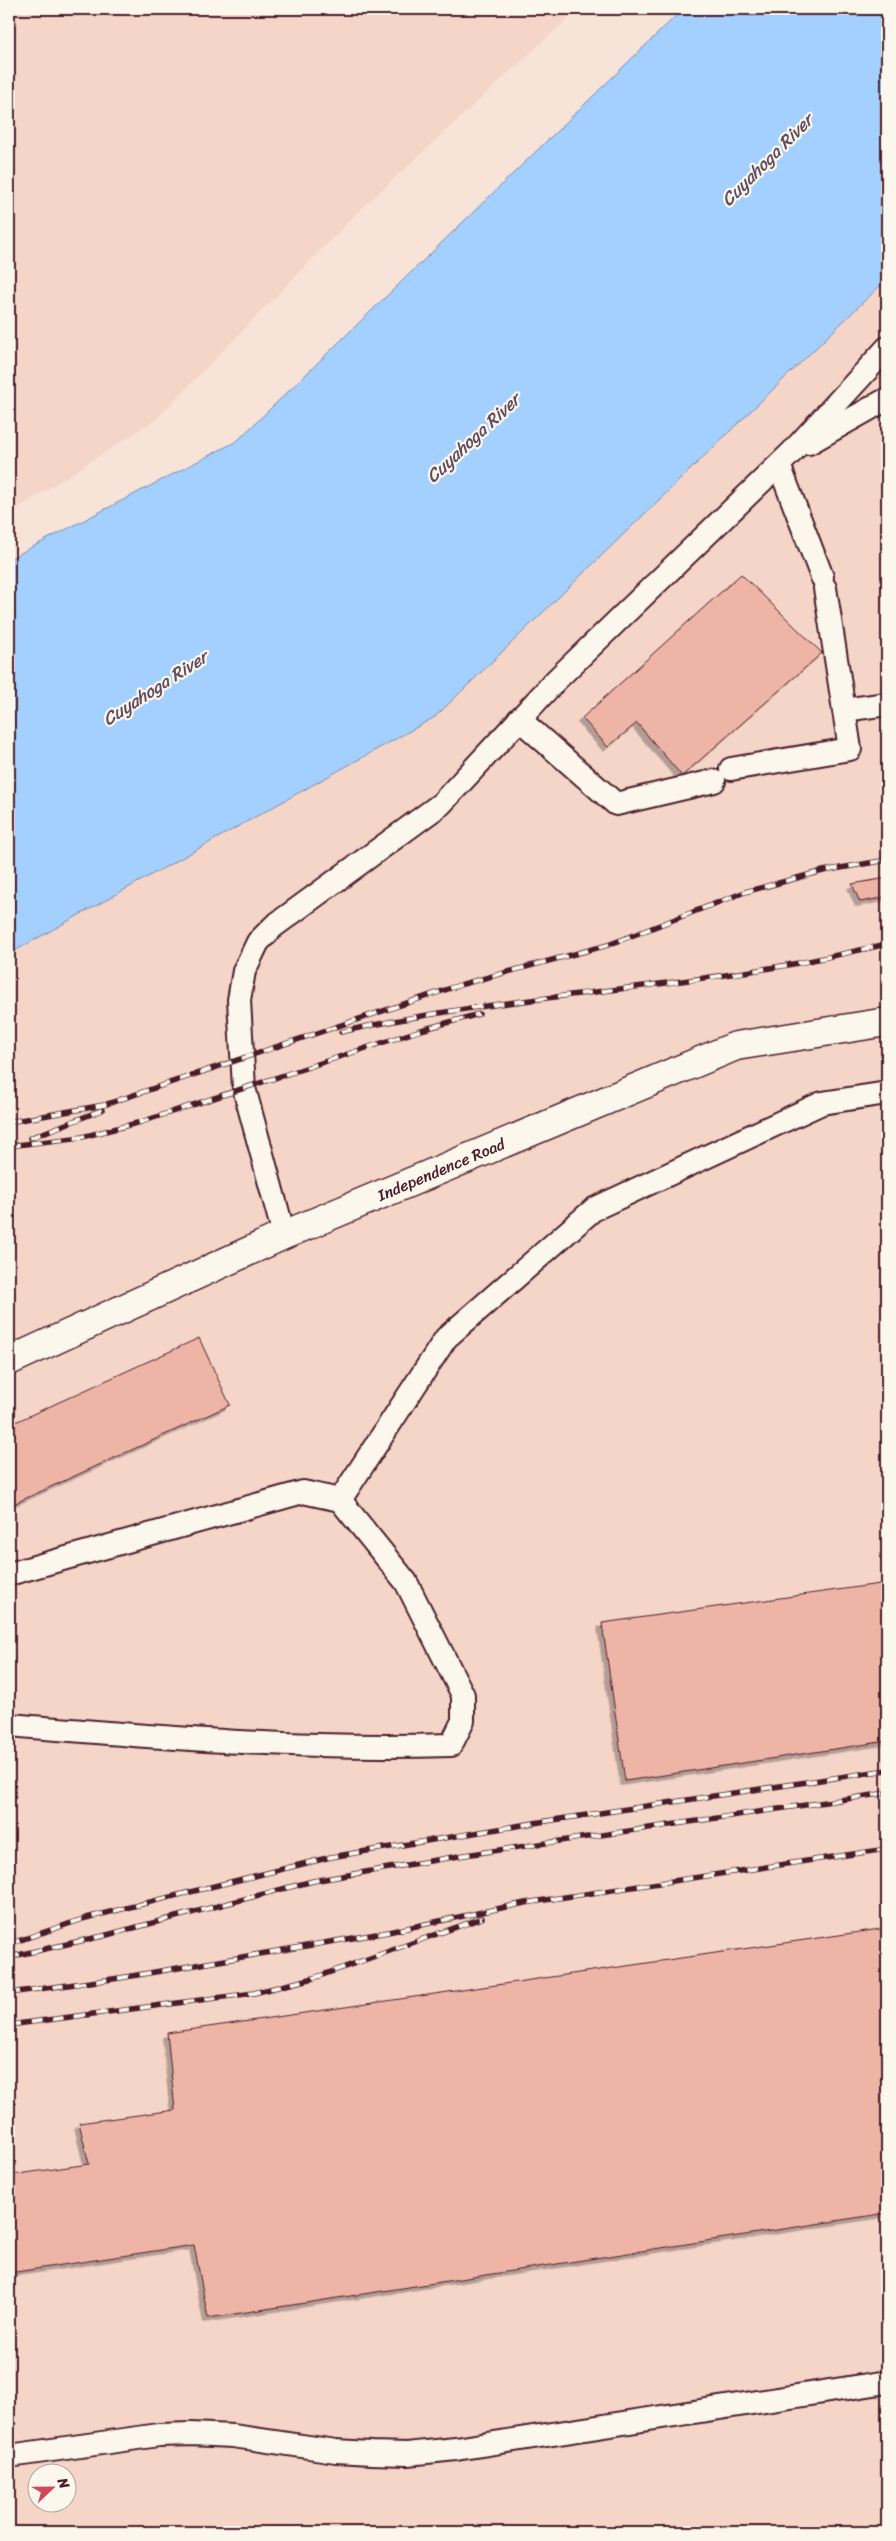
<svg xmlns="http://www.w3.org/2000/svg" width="896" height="2541" viewBox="0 0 896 2541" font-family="Sriracha,sans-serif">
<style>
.built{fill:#f4d5c8;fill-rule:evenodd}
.water{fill:#a3d0fe;stroke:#7f89aa}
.building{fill:#eeb5a6;stroke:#4a1f2b;filter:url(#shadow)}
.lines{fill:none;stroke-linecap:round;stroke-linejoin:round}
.lane-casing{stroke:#4a1f2b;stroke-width:26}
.street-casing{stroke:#4a1f2b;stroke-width:31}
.lane{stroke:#fbf7ec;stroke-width:22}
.street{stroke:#fbf7ec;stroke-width:28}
.rail-casing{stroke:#4a1f2b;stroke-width:5.5}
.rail{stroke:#fbf7ec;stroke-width:4;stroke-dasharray:11;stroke-linecap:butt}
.labels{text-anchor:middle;stroke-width:4.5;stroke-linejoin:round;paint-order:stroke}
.street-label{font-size:16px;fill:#4a1f2b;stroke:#fbf7ec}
.water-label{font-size:18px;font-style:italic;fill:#604b60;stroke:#fbf7ec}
</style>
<defs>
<filter id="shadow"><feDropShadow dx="-4.5" dy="4.5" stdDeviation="0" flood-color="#0004"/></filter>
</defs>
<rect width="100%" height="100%" fill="#f7e3d7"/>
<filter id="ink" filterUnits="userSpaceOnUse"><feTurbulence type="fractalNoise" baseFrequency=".02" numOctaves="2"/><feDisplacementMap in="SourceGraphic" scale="10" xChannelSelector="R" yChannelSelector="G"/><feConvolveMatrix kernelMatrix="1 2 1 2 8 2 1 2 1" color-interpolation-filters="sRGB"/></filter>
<g filter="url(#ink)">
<g class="built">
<polygon points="9,9 578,9 362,208 156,419 9,514"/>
<path d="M887 279V2532H9V954L435 717ZM38 2474H68V2504H38Z"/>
</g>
<polygon class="water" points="683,9 887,9 887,279 435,717 9,954 9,559 237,441"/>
<g class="building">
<polygon points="741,574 822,653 682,776 637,723 608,747 582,718"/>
<polygon points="887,878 887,897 860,902 852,884"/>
<polygon points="199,1338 230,1405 9,1506 9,1425"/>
<polygon points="887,1583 887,1741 625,1781 602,1623"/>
<polygon points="887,1928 887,2213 208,2318 194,2245 9,2273 9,2164 11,2175 89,2164 79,2123 175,2110 167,2033"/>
</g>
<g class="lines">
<g class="lane-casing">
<g id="lane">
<polyline points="809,443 887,399"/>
<polyline points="779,465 822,577"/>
<polyline points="844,710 887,704"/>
<polyline points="519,719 616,804 714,781"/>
<polyline points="731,769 850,749 825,588"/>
<polyline points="284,1235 244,1088 239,1000 244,971 258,942 274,926 441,804 556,680 792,452 887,348"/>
<polyline points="340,1500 446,1338 594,1209 822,1103 887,1093"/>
<path d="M9 1574 303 1492 340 1500 406 1582 463 1695V1721L451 1745C304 1750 155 1737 9 1725"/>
<polyline points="9,2456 159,2435 191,2434 233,2436 336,2451 371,2453 407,2454 456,2449 887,2382"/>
</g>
</g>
<g class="street-casing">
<polyline id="street" points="9,1361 284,1235 736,1046 887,1022"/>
</g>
<use href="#lane" class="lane"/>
<use href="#street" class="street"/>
<g class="rail-casing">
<g id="rail">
<path d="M341 1032C484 999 632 992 776 967 813 961 850 952 887 944"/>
<polyline points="9,1122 104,1105 463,984 608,945 745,892 823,871 887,860"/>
<polyline points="30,1138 102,1110"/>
<polyline points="9,1146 82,1137 141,1122 421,1030 479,1014"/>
<polyline points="9,1944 86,1918 331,1857 540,1822 887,1770"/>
<polyline points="9,1957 103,1936 313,1881 465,1855 887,1793"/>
<polyline points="9,1993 120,1978 388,1932 525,1903 887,1849"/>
<polyline points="9,2025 254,1993 314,1978 482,1918"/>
</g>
</g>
<use href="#rail" class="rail"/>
</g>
</g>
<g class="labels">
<g class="street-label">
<text transform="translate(441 1169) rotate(-23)" y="6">Independence Road</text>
</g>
<g class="water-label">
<text transform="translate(767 160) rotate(-45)" y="6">Cuyahoga River</text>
<text transform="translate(473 438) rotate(-43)" y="6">Cuyahoga River</text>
<text transform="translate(155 688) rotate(-33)" y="6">Cuyahoga River</text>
</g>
</g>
<rect width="896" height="2541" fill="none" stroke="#fbf7ec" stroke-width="30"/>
<rect x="15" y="15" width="866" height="2511" fill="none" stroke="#4a1f2b" stroke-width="2" filter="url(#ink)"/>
<g transform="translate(52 2488) rotate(68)"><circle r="24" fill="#fbf7ec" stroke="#b4a19f"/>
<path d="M0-4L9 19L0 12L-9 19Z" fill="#d1495b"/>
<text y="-8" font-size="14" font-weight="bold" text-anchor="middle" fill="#4a1f2b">N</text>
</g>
</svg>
